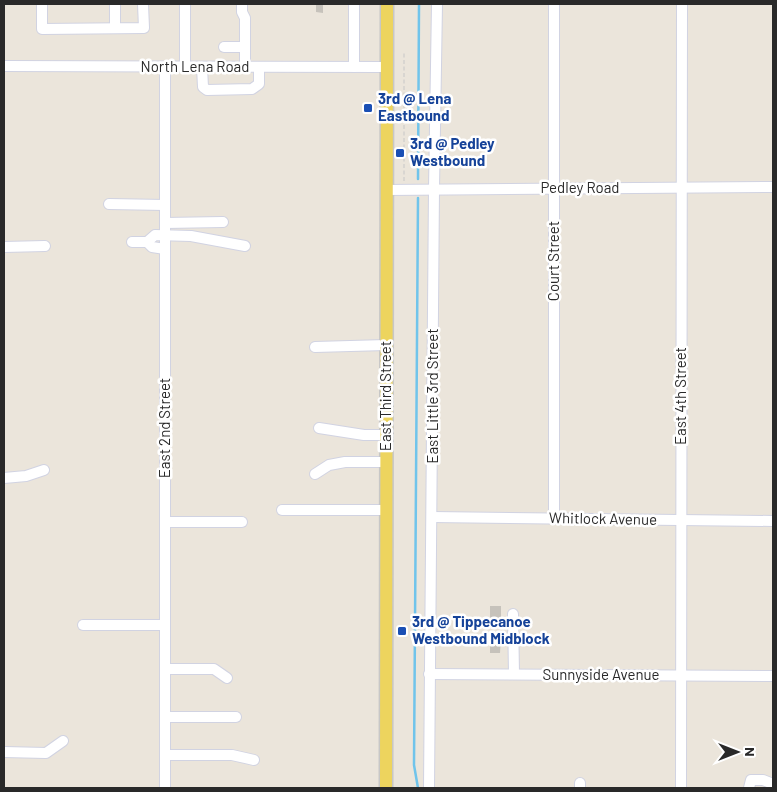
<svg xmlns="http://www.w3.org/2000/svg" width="777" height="792" viewBox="0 0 777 792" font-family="Barlow,sans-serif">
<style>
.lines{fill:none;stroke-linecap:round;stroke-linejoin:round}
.stream{stroke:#70c4eb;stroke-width:2.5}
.building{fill:#c6c2bb}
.minor-casing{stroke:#d1d3e2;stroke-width:12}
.major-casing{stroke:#c7c7c7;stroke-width:15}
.path{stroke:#c7c7c7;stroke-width:1;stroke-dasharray:4 2.5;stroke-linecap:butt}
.minor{stroke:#fff;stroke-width:10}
.major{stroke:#edd45e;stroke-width:12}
.transit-dot{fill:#1a4fb4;stroke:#fff;stroke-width:2}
.labels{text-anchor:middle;stroke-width:5;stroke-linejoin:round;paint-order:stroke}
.street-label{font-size:15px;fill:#292929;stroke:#fff}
.transit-label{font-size:15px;font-weight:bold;fill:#164399;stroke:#fff;text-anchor:start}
</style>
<rect width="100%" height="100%" fill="#ebe5db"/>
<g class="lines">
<g class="stream">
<polyline points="418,179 419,4"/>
<polyline points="418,198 414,765 418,788"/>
</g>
</g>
<g class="building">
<polygon points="316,4 323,4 323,13 316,12"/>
<rect x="490" y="606" width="11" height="17"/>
<polygon points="490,637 501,637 500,653 490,653"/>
</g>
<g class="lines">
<g class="minor-casing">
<g id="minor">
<polyline points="42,4 42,29 144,28 143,4"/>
<polyline points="185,4 185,67"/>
<polyline points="242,4 242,12 245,18 245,67"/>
<polyline points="354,4 354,67"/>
<polyline points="554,4 554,518"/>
<polyline points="115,28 115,4"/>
<polyline points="224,47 245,47"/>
<polyline points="4,66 386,67"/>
<polyline points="202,67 203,87 207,90 252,89 259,84 259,67"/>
<polyline points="386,190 773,187"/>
<polyline points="109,204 165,205"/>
<polyline points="165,223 223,222"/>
<polyline points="132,242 147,242 155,235 191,236 245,246"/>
<polyline points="147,242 152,247 165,249"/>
<polyline points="4,247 45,246"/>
<polyline points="315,347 386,345"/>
<polyline points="319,428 364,435 386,435"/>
<polyline points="315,474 329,465 345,462 386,462"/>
<polyline points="4,478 26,476 44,470"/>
<polyline points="282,510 386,510"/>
<polyline points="432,517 773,521"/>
<polyline points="165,522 242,522"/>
<polyline points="513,614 514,674"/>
<polyline points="83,625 165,625"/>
<polyline points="165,669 214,669 227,678"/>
<polyline points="429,674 773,676"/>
<polyline points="165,717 236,717"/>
<polyline points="4,752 46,753 63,741"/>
<polyline points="165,755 232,755 254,760"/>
<polyline points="580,783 580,788"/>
<polyline points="165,788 165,67"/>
<polyline points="429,788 434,189 437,4"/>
<polyline points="681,788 682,4"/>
<polyline points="749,788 751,780 763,780 773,784"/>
</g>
</g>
<g class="major-casing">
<polyline id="major" points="386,788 387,4"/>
</g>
<polyline class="path" points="404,181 404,53"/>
<use href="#minor" class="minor"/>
<use href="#major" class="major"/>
</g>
<g class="transit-dot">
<rect x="363" y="103" width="10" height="10" rx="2.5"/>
<rect x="395" y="148" width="10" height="10" rx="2.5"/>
<rect x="397" y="626" width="10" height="10" rx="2.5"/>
</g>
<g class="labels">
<g class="street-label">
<text x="195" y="72">North Lena Road</text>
<text x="580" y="193">Pedley Road</text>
<text transform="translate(554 261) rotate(-90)" y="5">Court Street</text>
<text transform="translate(386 396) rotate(-90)" y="5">East Third Street</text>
<text transform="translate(433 396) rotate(-90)" y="5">East Little 3rd Street</text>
<text transform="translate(681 396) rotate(-90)" y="5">East 4th Street</text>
<text transform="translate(165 428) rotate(-90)" y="5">East 2nd Street</text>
<text transform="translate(603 519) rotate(1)" y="5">Whitlock Avenue</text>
<text x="601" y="680">Sunnyside Avenue</text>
</g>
<g class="transit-label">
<text x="378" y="104">3rd @ Lena<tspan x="378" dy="17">Eastbound</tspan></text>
<text x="410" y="149">3rd @ Pedley<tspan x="410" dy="17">Westbound</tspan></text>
<text x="412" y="627">3rd @ Tippecanoe<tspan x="412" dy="17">Westbound Midblock</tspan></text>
</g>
</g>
<rect width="777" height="792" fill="none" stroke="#292929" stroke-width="10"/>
<g transform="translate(737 752) rotate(90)" stroke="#ffffff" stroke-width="4" paint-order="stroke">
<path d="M0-4L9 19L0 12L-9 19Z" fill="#292929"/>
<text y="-8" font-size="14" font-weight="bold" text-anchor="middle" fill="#292929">N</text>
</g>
</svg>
